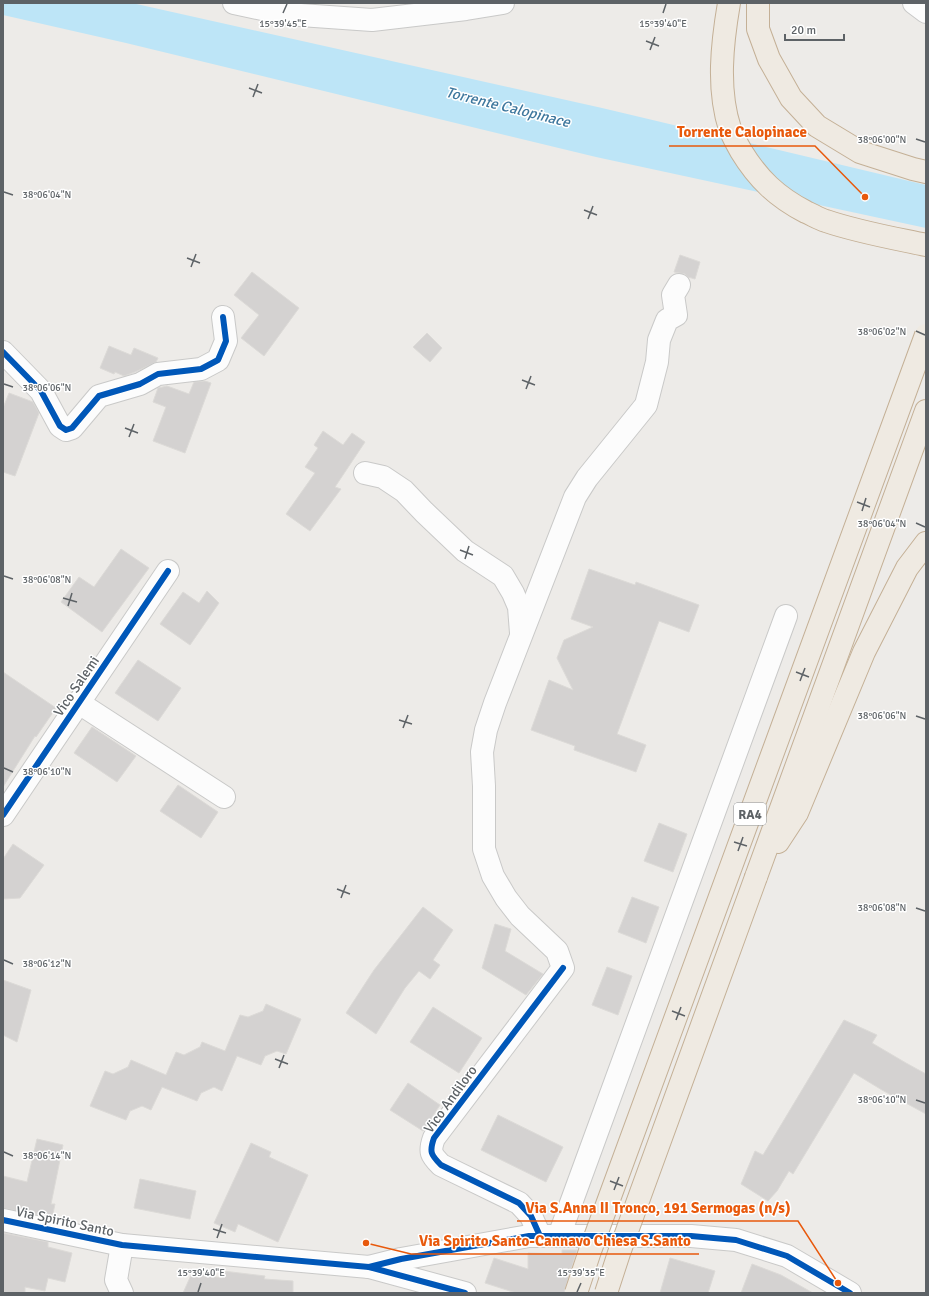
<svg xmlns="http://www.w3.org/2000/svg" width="929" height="1296" viewBox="0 0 929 1296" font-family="Signika,sans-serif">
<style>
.water{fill:#bde5f7}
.building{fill:#d4d2d1;stroke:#dcdad7}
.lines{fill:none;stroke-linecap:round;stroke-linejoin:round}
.minor-casing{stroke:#c9c9c8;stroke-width:24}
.highway-casing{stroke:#c4b096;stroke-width:24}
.minor{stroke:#fcfcfc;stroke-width:22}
.highway{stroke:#efeae2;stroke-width:22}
.highway-bridge-casing{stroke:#c4b096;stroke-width:24;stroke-linecap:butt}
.highway-bridge{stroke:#efeae2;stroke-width:22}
.cycleway-casing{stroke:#fff;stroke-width:8}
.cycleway{stroke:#0057b8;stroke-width:6}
.ticks{fill:none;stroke:#5d6266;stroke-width:1.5}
.labels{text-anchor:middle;stroke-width:3;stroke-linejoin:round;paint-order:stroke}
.shield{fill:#fff;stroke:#8e9194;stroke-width:1}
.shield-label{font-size:13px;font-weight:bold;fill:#5d6266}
.street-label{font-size:14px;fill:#5d6266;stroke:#fff}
.water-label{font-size:15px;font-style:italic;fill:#3f789e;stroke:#fff}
.ticks-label{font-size:10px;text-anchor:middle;fill:#5d6266;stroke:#fff;stroke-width:3;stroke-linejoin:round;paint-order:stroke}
.leader{fill:none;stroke:#e8590c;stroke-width:1.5}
.callout-dot{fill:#e8590c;stroke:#fff;stroke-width:1.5}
.callout-label{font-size:15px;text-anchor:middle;font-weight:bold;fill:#e8590c;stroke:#fff;stroke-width:3;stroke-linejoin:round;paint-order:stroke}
</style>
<rect width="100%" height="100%" fill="#edebe8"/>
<polygon class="water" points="3,3 132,3 602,108 926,185 926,228 596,157 126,43 3,15"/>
<g class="building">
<polygon points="680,255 700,262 695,279 688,277 685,274 674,272"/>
<polygon points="252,272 299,308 264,356 241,338 259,315 234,295"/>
<polygon points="427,333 442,348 430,362 413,347"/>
<polygon points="109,346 131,355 134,348 158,358 156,362 135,372 124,376 115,372 114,374 100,368"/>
<polygon points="205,381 211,383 185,453 153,441 166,407 153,402 158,388 167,386 189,394 194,382"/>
<polygon points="9,393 33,402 39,413 15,476 3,472 3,408"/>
<polygon points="323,431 343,445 352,433 365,442 335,487 341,489 310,531 286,514 315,473 305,467 318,448 314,445"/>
<polygon points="121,549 149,568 102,632 61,602 79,577 94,587"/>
<polygon points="589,569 635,585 636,582 699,605 689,632 659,621 617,734 646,745 636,772 574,750 575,746 531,730 549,680 573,690 557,658 564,640 593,627 571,619"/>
<polygon points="207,591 219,603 190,645 160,624 183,592 199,603"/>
<polygon points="138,660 181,688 158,721 115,693"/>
<polygon points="3,672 56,708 36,737 35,736 3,787"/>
<polygon points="92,727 136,756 117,782 74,753"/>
<polygon points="178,785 218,812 201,838 160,811"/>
<polygon points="659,823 687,834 673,872 644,861"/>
<polygon points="13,844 44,865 20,898 3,899 3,859"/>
<polygon points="632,897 659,907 646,943 618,932"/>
<polygon points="423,907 453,930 433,960 440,965 430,979 419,971 405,988 376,1034 346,1013 374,970"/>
<polygon points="495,924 511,929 505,951 543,974 526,995 482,968"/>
<polygon points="607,967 632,976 618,1015 592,1005"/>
<polygon points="3,980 31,990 17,1042 3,1035"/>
<polygon points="266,1004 301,1019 286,1054 277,1051 265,1056 261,1065 237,1056 222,1091 214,1087 201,1093 197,1101 162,1087 151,1110 142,1106 130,1111 126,1120 90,1106 105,1071 113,1074 128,1067 131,1060 166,1075 176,1052 184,1055 200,1047 202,1042 225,1051 240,1015 248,1017 263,1011"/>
<polygon points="433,1007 482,1038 459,1073 410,1042"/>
<polygon points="844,1020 877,1035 872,1043 906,1063 926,1074 926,1114 882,1090 854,1073 793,1174 789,1171 777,1191 768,1201 741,1184 755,1151 763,1155"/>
<polygon points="408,1083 440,1105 423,1131 390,1110"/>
<polygon points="498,1115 563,1147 546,1182 481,1150"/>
<polygon points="37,1139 63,1145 51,1204 55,1204 52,1218 3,1208 3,1176 27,1182"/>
<polygon points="251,1143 271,1152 269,1157 308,1175 278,1242 238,1224 235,1232 214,1223"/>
<polygon points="140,1179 196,1191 190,1219 134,1208"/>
<polygon points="3,1233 48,1242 48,1247 72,1253 65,1282 48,1278 45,1291 25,1287 25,1293 3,1293"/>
<polygon points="562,1250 577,1250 564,1293 516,1293 485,1283 494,1258 528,1269 528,1253 562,1254"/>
<polygon points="670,1258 715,1271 708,1293 660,1293"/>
<polygon points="752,1264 781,1275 813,1293 741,1293"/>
<polygon points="223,1271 265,1276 264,1279 293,1281 293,1293 183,1293 192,1273 222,1278"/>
</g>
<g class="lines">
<g class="minor-casing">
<g id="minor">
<polyline points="234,3 286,14 372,20 466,9 503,3"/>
<polyline points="914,3 926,12"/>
<polyline points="3,352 41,391 60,426 66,430 72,428 99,396 140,384 158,374 201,369 218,360 226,341 223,317"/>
<polyline points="365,473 383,477 404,491 424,512 465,551 503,576 513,593 519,607 521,633"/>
<polyline points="79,703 224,797"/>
<polyline points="3,815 168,571"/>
<polyline points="3,1220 122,1245 369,1267 465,1293"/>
<path d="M540 1236 531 1216 519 1203 441 1165C431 1155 429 1152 434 1138L563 968 557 951 520 916 506 898 493 876 484 849V786L482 752 486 730 495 703 575 497 587 478 646 405 657 362 659 340 667 320 676 315 673 295 679 285"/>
<polyline points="559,1236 786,616"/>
<polyline points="122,1245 116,1280 122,1293"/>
<polyline points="369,1267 401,1259 529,1236 691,1236 736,1240 787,1256 850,1293"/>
</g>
</g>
<g class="highway-casing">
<g id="highway">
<path d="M729 3C722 44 717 89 730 129 733 137 737 144 741 151 758 179 777 197 806 212 813 215 819 219 826 221 858 232 893 238 926 245"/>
<polyline points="758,3 758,29 769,59 791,98 817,126 860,152 913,169 926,172"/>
<polyline points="778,842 797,813 864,652 907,568 926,543"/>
<polyline points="756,877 926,411"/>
</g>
</g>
<use href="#minor" class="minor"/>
<use href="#highway" class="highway"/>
<g class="highway-bridge-casing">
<g id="highway-bridge">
<polyline points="576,1293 590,1251 926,335"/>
<polyline points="606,1293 619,1253 756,877"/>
</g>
</g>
<use href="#highway-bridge" class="highway-bridge"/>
<g class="cycleway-casing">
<g id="cycleway">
<polyline points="3,352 41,391 60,426 66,430 72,428 99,396 140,384 158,374 201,369 218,360 226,341 223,317"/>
<polyline points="3,815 168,571"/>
<polyline points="3,1220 122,1245 369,1267 465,1293"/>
<path d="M540 1236 531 1216 519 1203 441 1165C431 1155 429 1152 434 1138L563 968"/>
<polyline points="369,1267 401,1259 529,1236 691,1236 736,1240 787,1256 850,1293"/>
</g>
</g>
<use href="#cycleway" class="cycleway"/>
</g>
<path class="ticks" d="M283 13 287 4M663 13 666 4M646 41 659 46M650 50 655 37M249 88 262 93M253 97 258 84M916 139 925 142M4 192 13 195M584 210 597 215M588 219 593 206M187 258 200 263M191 267 196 254M916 331 925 335M522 380 535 385M4 384 13 387M526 389 531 376M125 428 138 433M129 437 134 424M857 502 870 507M862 511 866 498M916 523 925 527M460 550 473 555M465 559 469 546M4 576 13 579M63 598 77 602M68 606 72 593M796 672 809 677M800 681 805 668M916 716 925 719M399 720 412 724M403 728 408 715M4 768 13 772M734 842 747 846M738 851 743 837M337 889 350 894M341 898 346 885M916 908 925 911M4 960 13 964M672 1011 685 1016M676 1020 681 1007M275 1059 288 1064M279 1068 284 1055M916 1100 925 1103M4 1152 13 1156M610 1181 623 1186M614 1190 619 1177M213 1229 226 1233M217 1238 222 1224M198 1292 201 1283M577 1292 581 1283"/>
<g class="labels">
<rect class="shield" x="734" y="803" width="32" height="22" rx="3"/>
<g class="shield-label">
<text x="750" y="819">RA4</text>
</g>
<g class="street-label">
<text transform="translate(76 686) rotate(-56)" y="5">Vico Salemi</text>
<text transform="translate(450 1099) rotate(-54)" y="5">Vico Andiloro</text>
<text transform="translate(65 1221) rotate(12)" y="5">Via Spirito Santo</text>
</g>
<g class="water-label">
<text transform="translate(508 107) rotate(14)" y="5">Torrente Calopinace</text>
</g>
</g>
<g class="ticks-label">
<text x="283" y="27">15°39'45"E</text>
<text x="663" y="27">15°39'40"E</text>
<text x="882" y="143">38°06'00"N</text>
<text x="47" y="198">38°06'04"N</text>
<text x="882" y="335">38°06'02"N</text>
<text x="47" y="391">38°06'06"N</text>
<text x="882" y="527">38°06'04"N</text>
<text x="47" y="583">38°06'08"N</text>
<text x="882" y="719">38°06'06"N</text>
<text x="47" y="775">38°06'10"N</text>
<text x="882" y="911">38°06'08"N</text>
<text x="47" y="967">38°06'12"N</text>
<text x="882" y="1103">38°06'10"N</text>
<text x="47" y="1159">38°06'14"N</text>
<text x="201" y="1276">15°39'40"E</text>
<text x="581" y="1276">15°39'35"E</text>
</g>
<path class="leader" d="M865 197L815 146H669M838 1283L798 1221H517M366 1243L411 1254H699"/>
<g class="callout-dot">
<circle cx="865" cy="197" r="4"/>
<circle cx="838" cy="1283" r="4"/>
<circle cx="366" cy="1243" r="4"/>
</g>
<g class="callout-label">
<text x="742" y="137">Torrente Calopinace</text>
<text x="658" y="1213">Via S.Anna II Tronco, 191 Sermogas (n/s)</text>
<text x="555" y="1246">Via Spirito Santo-Cannavo Chiesa S.Santo</text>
</g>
<rect width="929" height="1296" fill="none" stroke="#5d6266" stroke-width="8"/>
<path d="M785 34v6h59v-6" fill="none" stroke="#5d6266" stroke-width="2"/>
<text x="791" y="34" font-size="12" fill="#5d6266" stroke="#ffffff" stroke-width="3" paint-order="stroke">20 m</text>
</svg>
